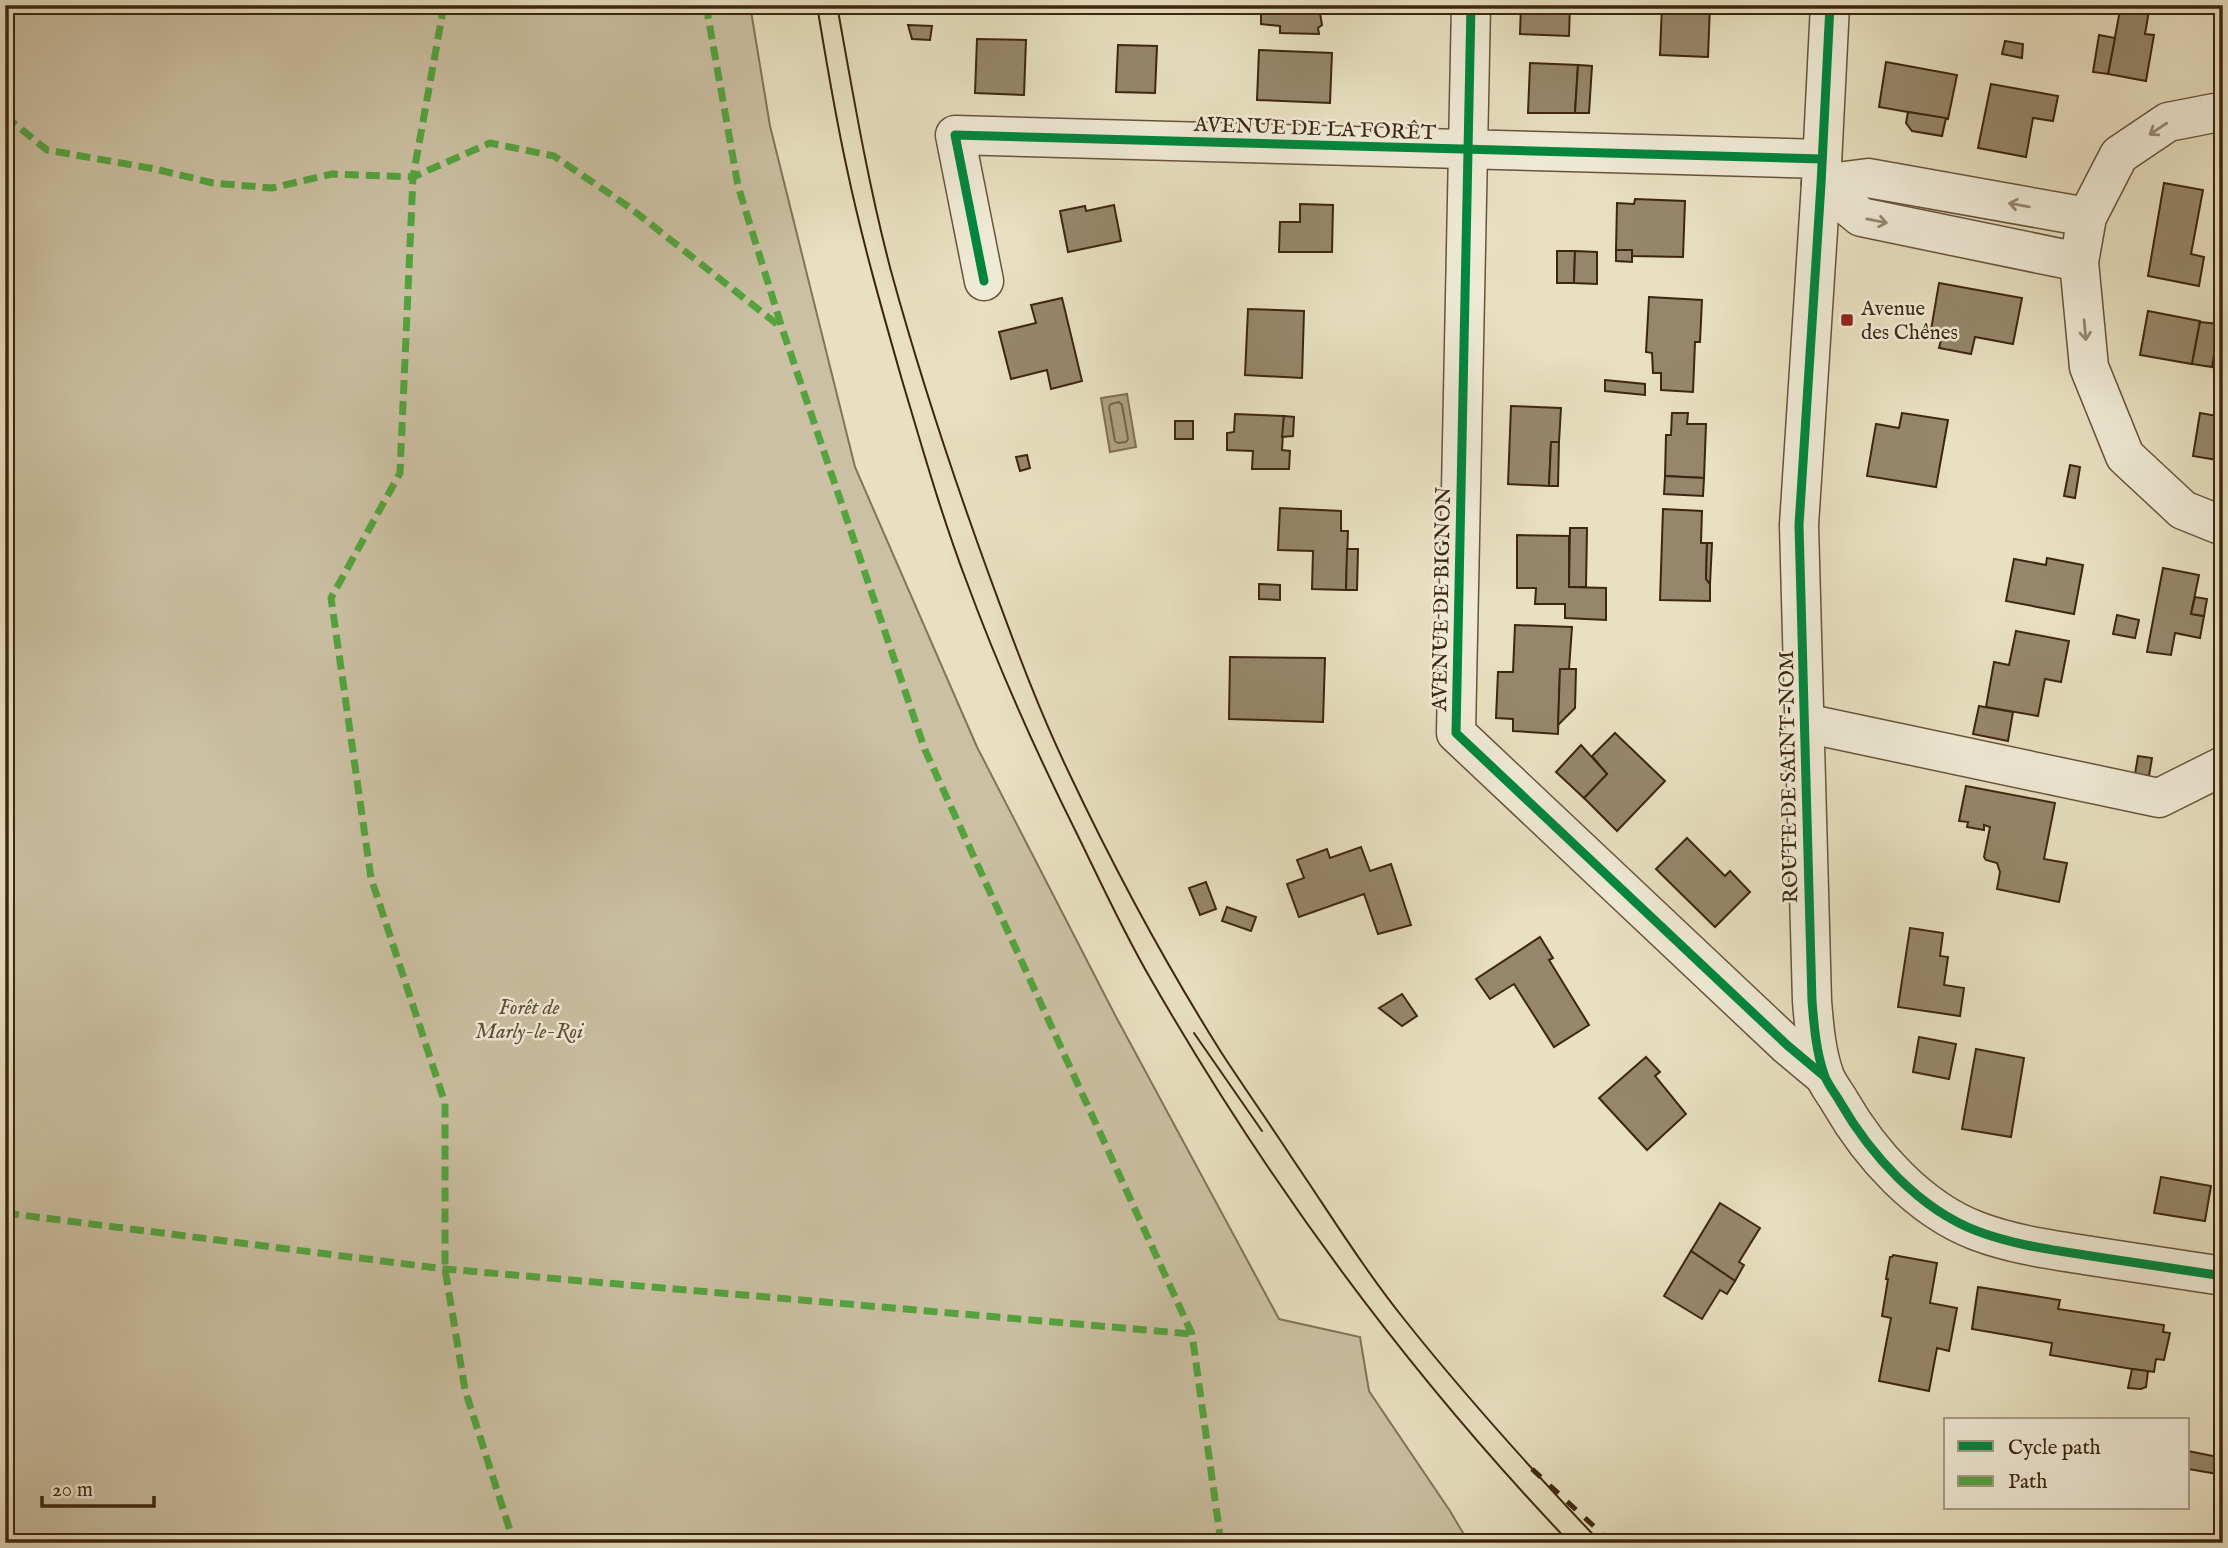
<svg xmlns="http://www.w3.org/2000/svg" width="2228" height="1548" viewBox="0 0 2228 1548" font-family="'IM FELL English',serif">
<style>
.green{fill:#cbc0a3;stroke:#847359;stroke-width:2}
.water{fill:#aea184;stroke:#817055;stroke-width:2}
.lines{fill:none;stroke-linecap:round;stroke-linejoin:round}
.shore{stroke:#76644a;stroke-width:2}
.building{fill:#96876c;stroke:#3d260f;stroke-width:2}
.minor-casing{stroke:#68543c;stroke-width:41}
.minor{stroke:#f0ebd7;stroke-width:38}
.tram{stroke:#3d260f;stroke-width:2}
.rail{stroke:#3d260f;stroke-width:5;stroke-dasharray:12 12;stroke-linecap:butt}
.quiet{stroke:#54a33f;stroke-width:7;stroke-dasharray:14 7;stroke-linecap:butt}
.cycleway-casing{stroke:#f0ebd7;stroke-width:13}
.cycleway{stroke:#00873e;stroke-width:9}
.oneway{stroke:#968873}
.poi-dot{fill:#8f2418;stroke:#f0ebd7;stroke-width:2.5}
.labels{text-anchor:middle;stroke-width:5;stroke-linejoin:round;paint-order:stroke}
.street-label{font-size:21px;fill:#3d260f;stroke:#f0ebd7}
.poi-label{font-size:21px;fill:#3d260f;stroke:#f0ebd7;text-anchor:start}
.park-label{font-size:21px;font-style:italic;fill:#604c34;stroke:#f0ebd7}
</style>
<rect width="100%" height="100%" fill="#e8e0c1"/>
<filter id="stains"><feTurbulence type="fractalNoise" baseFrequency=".00286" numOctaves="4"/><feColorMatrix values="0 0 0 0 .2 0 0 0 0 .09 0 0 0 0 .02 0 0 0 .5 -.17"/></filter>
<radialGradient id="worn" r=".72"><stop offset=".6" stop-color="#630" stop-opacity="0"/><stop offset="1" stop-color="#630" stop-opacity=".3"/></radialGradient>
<polygon class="green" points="5,5 750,5 770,126 855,467 977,747 1115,1015 1279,1319 1360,1337 1369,1391 1450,1511 1469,1543 5,1543"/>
<polygon class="water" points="1127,394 1136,447 1110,452 1101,398"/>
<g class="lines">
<polygon class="shore" points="1119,402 1122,405 1128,439 1126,442 1118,443 1115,441 1109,407 1111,404"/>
</g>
<g class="building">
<polygon points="1256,5 1319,7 1322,25 1318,28 1319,34 1280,33 1280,26 1261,24 1261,5"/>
<polygon points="1521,5 1570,5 1569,36 1520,34"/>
<polygon points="1662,5 1710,5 1708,57 1660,55"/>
<polygon points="2121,5 2150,5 2145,34 2154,35 2146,81 2108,74"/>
<polygon points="908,25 932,26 930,40 912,39"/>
<polygon points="2099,35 2115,38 2108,74 2093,72"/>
<polygon points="977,39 1026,40 1024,95 975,93"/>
<polygon points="2005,41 2023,44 2022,58 2002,54"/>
<polygon points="1118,45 1157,46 1155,93 1116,92"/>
<polygon points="1259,50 1332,53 1330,103 1257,100"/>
<polygon points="1886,62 1957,75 1948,119 1879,107"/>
<polygon points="1530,63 1578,65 1575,113 1528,113"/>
<polygon points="1578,65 1592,66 1589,113 1575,113"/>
<polygon points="1991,84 2058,96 2053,121 2033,118 2026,157 1978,148"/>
<polygon points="1908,112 1946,118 1942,136 1912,131 1906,123"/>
<polygon points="2164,183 2203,190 2191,254 2204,257 2199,286 2148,276"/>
<polygon points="1635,199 1685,201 1683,257 1632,256 1632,250 1616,250 1617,203 1634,204"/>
<polygon points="1300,204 1333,205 1332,252 1279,252 1280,222 1300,222"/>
<polygon points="1114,205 1121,241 1068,252 1060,211 1085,206 1086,211"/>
<polygon points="1616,250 1632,250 1632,262 1616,261"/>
<polygon points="1557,251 1575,251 1574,283 1557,283"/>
<polygon points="1575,251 1597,252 1597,284 1574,283"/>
<polygon points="1939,283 2022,298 2013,344 1975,337 1971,354 1939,348 1943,332 1931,330"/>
<polygon points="1649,297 1702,300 1700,342 1695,342 1693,392 1661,390 1661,373 1653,373 1652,353 1646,352"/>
<polygon points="1062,298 1082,381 1051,389 1047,370 1011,379 999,332 1036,323 1031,305"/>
<polygon points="1248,309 1304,311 1302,378 1245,375"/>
<polygon points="2148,311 2200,321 2192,364 2140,355"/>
<polygon points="2200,322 2219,324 2212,367 2192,364"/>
<polygon points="1605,380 1645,384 1645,395 1605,391"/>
<polygon points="1511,406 1561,408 1559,442 1551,442 1549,486 1508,484"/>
<polygon points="1672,413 1688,413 1687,424 1706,424 1704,478 1665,476 1666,435 1671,435"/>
<polygon points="1902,413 1948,420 1936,487 1867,476 1876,424 1899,428"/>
<polygon points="2200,413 2223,417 2223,461 2193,456"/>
<polygon points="1235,414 1284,416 1282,450 1290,451 1289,469 1252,469 1253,451 1227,450 1227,433 1234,432"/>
<polygon points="1284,416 1294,417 1293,436 1282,437"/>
<rect x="1175" y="421" width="18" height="18"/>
<polygon points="1551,442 1559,442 1558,486 1549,486"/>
<polygon points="1027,455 1030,468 1020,471 1016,457"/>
<polygon points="2070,465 2080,467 2075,498 2064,496"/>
<polygon points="1665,476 1704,478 1703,496 1664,494"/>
<polygon points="1280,508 1341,511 1341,531 1348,531 1346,590 1312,589 1313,551 1278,550"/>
<polygon points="1663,509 1702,511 1701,543 1707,543 1706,579 1710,584 1710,601 1660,600"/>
<polygon points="1570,528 1587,528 1586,587 1569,587"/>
<polygon points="1517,535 1569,536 1569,587 1606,588 1606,620 1565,618 1565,604 1535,604 1536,588 1517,588"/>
<polygon points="1707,543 1712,543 1710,584 1706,579"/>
<polygon points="1347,549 1358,549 1357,590 1346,590"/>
<polygon points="2047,558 2083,565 2074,614 2006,601 2014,559 2046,565"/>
<polygon points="2163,568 2199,575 2191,614 2204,616 2200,638 2175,633 2171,655 2147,652"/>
<polygon points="1259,584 1280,585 1280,600 1259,599"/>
<polygon points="2195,597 2207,599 2204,616 2191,614"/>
<polygon points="2117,615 2139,620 2135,638 2113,634"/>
<polygon points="1515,625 1572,627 1569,669 1560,669 1558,734 1513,731 1513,719 1496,718 1498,672 1513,672"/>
<polygon points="2016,631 2069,641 2061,682 2045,679 2038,716 1986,707 1994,662 2009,665"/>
<polygon points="1230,657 1325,658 1323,722 1229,719"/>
<polygon points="1560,669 1576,669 1575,708 1558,725"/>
<polygon points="1979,706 2013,712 2008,741 1973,734"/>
<polygon points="1615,733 1665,781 1617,831 1584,798 1607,774 1592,756"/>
<polygon points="1581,745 1607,774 1584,798 1556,772"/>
<polygon points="2138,756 2152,758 2149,776 2135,774"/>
<polygon points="1966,786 2055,803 2044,859 2067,863 2059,902 1997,889 2000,872 1997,863 1986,860 1984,857 1990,827 1984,825 1984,830 1967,827 1968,822 1959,821"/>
<polygon points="1687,838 1725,876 1730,871 1750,892 1715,927 1656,869"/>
<polygon points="1361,847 1370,871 1391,864 1411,925 1378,934 1364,894 1299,917 1287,884 1304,878 1297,860 1327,849 1330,858"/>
<polygon points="1206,882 1216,909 1200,915 1189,888"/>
<polygon points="1227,907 1256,917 1251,931 1222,921"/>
<polygon points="1910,928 1943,933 1940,956 1948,957 1944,985 1964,988 1960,1016 1898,1007"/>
<polygon points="1540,937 1553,958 1549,960 1589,1025 1554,1047 1514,984 1490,999 1476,979"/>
<polygon points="1402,994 1417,1016 1402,1026 1379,1008"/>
<polygon points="1919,1037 1956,1044 1949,1079 1913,1072"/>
<polygon points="1976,1049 2024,1058 2011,1137 1962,1129"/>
<polygon points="1646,1057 1660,1072 1655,1076 1686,1114 1647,1150 1599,1098"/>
<polygon points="2161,1177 2211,1186 2205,1221 2154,1213"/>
<polygon points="1720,1203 1760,1228 1739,1262 1744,1265 1735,1281 1691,1251"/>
<polygon points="1691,1251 1735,1281 1727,1294 1720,1290 1702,1319 1664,1296"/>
<polygon points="1893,1255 1937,1263 1930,1303 1957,1308 1949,1351 1937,1348 1929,1391 1879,1381 1891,1318 1882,1316 1888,1279 1886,1279 1890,1257 1892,1257"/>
<polygon points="1978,1287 2060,1300 2058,1309 2164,1325 2163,1332 2170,1333 2164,1360 2156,1359 2154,1372 2132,1369 2050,1355 2052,1343 1972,1329"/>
<polygon points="2132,1369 2148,1371 2146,1387 2141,1389 2128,1388"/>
<polygon points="2188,1451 2223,1458 2223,1475 2188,1469"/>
</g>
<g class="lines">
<g class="minor-casing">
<g id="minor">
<polyline points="1471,5 1456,733 1787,1045 1824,1076"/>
<path d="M1830 5 1821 184 1799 525 1812 1001C1814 1025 1816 1051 1824 1074 1827 1084 1835 1093 1840 1102 1870 1154 1919 1209 1977 1231 2014 1245 2053 1250 2091 1256 2135 1263 2179 1269 2223 1276"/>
<polyline points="2223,114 2214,113 2168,122 2119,155 2087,217 2079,262 2089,367 2125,456 2183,510 2223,526"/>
<polyline points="1821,184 1861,217 2079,262"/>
<polyline points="1821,184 1868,178 2087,217"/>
<polyline points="984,281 955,135 1822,159"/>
<polyline points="1805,723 2159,798 2223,766"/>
</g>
</g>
<use href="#minor" class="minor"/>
<g class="tram">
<path d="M817 5C826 60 835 114 847 169 862 240 882 310 902 380 922 447 941 514 966 580 998 667 1036 752 1078 836 1101 883 1123 931 1149 976 1266 1180 1407 1372 1570 1543"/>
<path d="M837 5C853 94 868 184 891 271 919 373 952 473 988 572 1013 640 1038 709 1070 775 1115 870 1165 963 1221 1052 1245 1089 1270 1124 1294 1161 1330 1214 1364 1269 1404 1319 1466 1397 1533 1471 1601 1543"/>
<polyline points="1194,1033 1262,1131"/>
</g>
<polyline class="rail" points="1532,1469 1612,1543"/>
<g class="quiet">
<polyline points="444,5 413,177 400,473 331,598 371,878 445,1103 445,1269 465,1390 514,1543"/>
<polyline points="706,5 738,186 782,328 925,750 1192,1334 1221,1543"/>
<polyline points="5,116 47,150 155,169 213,183 272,188 332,174 413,177 490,143 554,156 629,207 782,328"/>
<polyline points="5,1213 445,1269 1192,1334"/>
</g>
<g class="cycleway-casing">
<g id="cycleway">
<polyline points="1471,5 1456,733 1787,1045 1824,1076"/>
<path d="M1830 5 1821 184 1799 525 1812 1001C1814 1025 1816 1051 1824 1074 1827 1084 1835 1093 1840 1102 1870 1154 1919 1209 1977 1231 2014 1245 2053 1250 2091 1256 2135 1263 2179 1269 2223 1276"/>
<polyline points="984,281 955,135 1822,159"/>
</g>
</g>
<use href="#cycleway" class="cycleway"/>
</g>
<defs><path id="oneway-shaft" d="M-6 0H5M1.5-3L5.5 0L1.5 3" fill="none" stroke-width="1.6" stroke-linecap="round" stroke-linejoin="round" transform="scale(1.75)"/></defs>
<g class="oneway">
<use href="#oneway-shaft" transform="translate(2158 129) rotate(146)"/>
<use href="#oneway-shaft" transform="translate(2019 205) rotate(-170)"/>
<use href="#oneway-shaft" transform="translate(1877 221) rotate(11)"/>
<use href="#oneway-shaft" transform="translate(2085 330) rotate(85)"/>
</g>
<rect class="poi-dot" x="1840" y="313" width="14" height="14" rx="3.5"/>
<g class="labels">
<g class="street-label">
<text transform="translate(1315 128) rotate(2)" y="7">AVENUE DE LA FORÊT</text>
<text transform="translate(1441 599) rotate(-89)" y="7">AVENUE DE BIGNON</text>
<text transform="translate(1788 777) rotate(-91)" y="7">ROUTE DE SAINT-NOM</text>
</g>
<g class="poi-label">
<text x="1861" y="315">Avenue<tspan x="1861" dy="24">des Chênes</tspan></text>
</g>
<g class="park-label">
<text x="529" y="1014">Forêt de<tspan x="529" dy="24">Marly-le-Roi</tspan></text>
</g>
</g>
<rect width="2228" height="1548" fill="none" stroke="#e8e0c1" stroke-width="28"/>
<rect x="7" y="7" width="2214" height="1534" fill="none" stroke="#3d260f" stroke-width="3.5"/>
<rect x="14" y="14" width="2200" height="1520" fill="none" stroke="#3d260f" stroke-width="2"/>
<rect x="1944" y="1418" width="245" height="91" fill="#f0ebd7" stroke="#a89c87" stroke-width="2"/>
<rect x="1958" y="1441" width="35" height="10" fill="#00873e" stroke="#a89c87" stroke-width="2"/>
<text x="2008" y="1454" font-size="21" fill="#3d260f">Cycle path</text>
<rect x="1958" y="1476" width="35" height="10" fill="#54a33f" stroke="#a89c87" stroke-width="2"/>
<text x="2008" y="1488" font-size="21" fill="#3d260f">Path</text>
<path d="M42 1496v10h112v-10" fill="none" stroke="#3d260f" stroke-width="3.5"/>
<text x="52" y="1496" font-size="21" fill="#3d260f" stroke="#f0ebd7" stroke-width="5" paint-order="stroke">20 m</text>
<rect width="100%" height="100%" filter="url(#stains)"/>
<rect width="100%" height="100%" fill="url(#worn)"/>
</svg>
